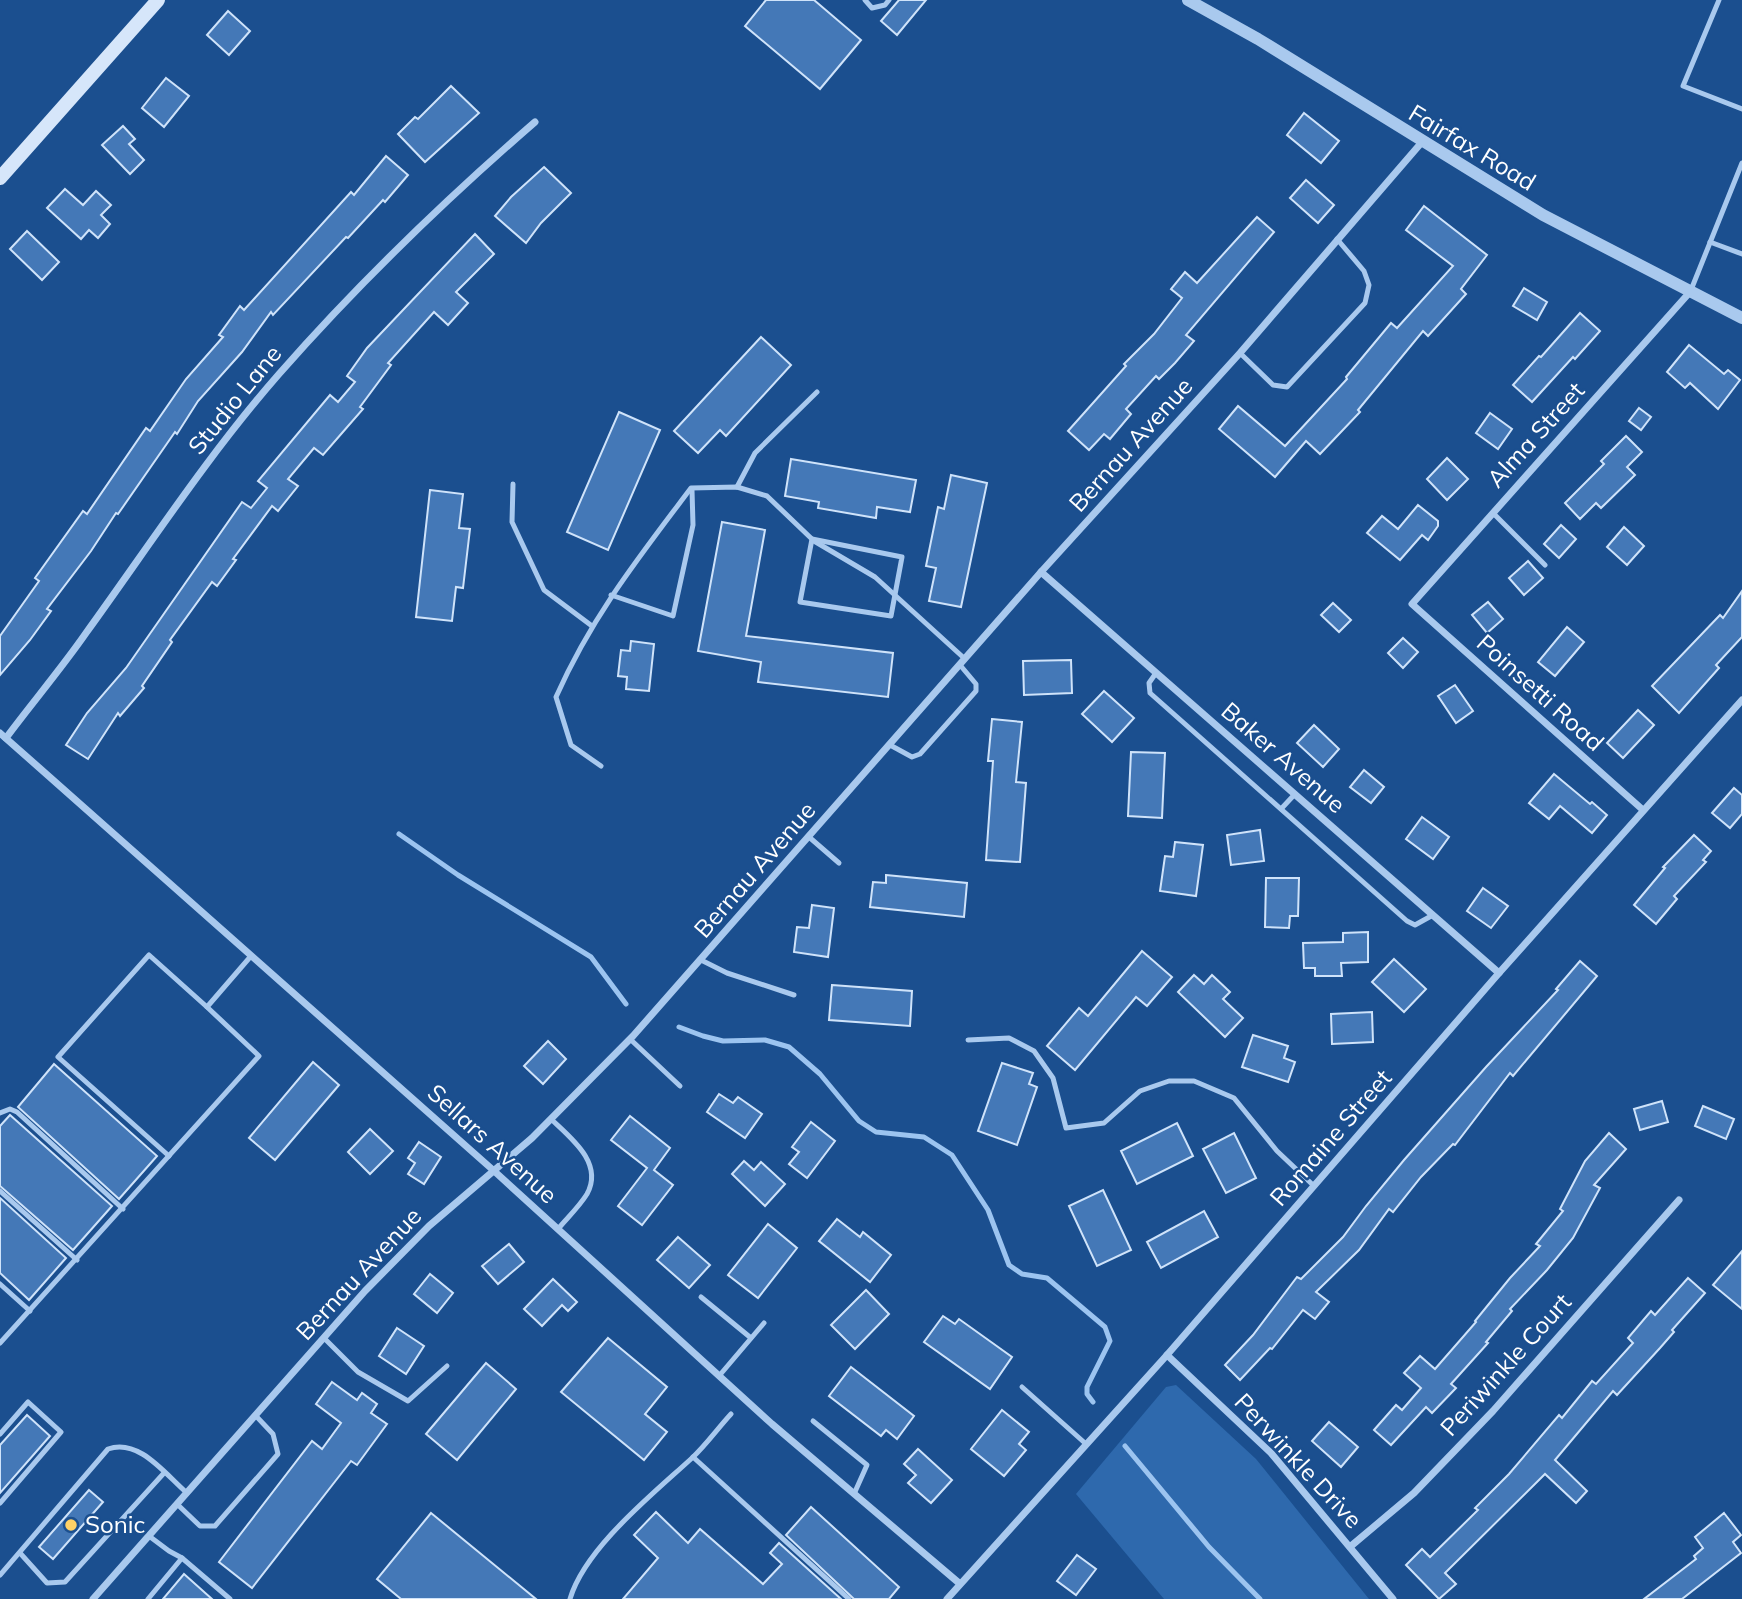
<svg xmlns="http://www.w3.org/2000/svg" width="1742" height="1599" viewBox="0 0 1742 1599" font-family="Mulish,sans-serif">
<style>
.green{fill:#2e69ad}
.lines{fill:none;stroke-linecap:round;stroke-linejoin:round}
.stream{stroke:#9cc4f0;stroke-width:5}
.building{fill:#4478b7;stroke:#cfe3fa;stroke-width:2}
.service{stroke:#a9c9ee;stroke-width:5}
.minor{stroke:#a9c9ee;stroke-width:7}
.tertiary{stroke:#a9c9ee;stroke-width:12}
.secondary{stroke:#d6e6fa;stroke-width:14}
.poi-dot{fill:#ffd166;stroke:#1b4f8f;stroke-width:2.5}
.labels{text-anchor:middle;stroke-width:5;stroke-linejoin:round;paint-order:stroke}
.street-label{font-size:24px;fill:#fff;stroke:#1b4f8f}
.poi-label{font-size:24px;fill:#fff;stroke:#1b4f8f;text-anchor:start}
</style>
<rect width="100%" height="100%" fill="#1b4f8f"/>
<polygon class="green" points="1176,1385 1256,1459 1369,1599 1164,1599 1076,1494 1166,1387"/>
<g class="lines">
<g class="stream">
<polyline points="399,834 458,875 591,957 626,1004"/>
<polyline points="679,1027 703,1036 723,1041 765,1040 789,1047 820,1074 859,1121 876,1132 924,1137 952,1155 988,1210 1009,1265 1022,1274 1047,1278 1105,1327 1110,1341 1087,1387 1087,1394 1093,1402"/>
<polyline points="1125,1446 1209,1547 1260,1599"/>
</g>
</g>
<g class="building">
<polygon points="766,0 814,0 861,40 820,89 745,26"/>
<polygon points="899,0 926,0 897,35 881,21"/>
<polygon points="228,11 250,31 229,55 207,35"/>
<polygon points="166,78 189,96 164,127 142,108"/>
<polygon points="451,86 479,113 425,162 398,134 415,117 418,119"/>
<polygon points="1304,113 1339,141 1321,163 1287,135"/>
<polygon points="123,126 135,139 129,144 144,160 130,174 102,145"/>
<polygon points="386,156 408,175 385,202 383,200 348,238 346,237 273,315 271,312 242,352 198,401 177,434 175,432 118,514 116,513 91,551 47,609 51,611 30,640 0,675 0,636 39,581 35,578 83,511 87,514 146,428 150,431 186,379 223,337 219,335 240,306 244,310 351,192 354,195"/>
<polygon points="544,167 571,193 541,223 526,243 495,216 511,197"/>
<polygon points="1306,180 1334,205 1318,223 1290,198"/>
<polygon points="65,189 83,205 96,191 111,205 101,215 110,224 98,238 89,230 81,239 47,208"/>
<polygon points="1424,206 1487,255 1461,289 1466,294 1428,336 1423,331 1358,410 1360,412 1320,454 1306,441 1275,477 1219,429 1238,406 1285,446 1347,379 1346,377 1391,323 1397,328 1453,266 1406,230"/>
<polygon points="1257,217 1274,232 1186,335 1194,341 1175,363 1159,379 1156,376 1126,409 1131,414 1110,439 1104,434 1089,450 1068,431 1126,366 1124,364 1154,334 1182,298 1171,289 1185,272 1197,283"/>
<polygon points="27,231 59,262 42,280 10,249"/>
<polygon points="475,234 494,254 456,292 468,303 448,325 434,312 388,363 391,365 360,407 363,409 342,433 323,455 314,448 288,479 298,486 278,511 272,506 233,559 236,560 217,586 212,582 170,640 172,642 142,686 144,688 120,716 118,713 88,759 66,745 87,713 126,668 242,502 251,508 267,488 258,481 330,395 338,402 355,382 347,376 367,348"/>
<polygon points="1524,288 1547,302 1537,320 1513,306"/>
<polygon points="1580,313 1600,331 1575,359 1573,357 1532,402 1513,385 1539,356 1541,357"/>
<polygon points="761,337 791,365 726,436 720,430 698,453 674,431"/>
<polygon points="1689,345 1724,374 1728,370 1740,380 1718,409 1690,383 1685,388 1667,372"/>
<polygon points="1639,408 1651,417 1641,430 1629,421"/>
<polygon points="619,412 660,430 608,550 567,532"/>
<polygon points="1490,413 1512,429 1498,449 1476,433"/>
<polygon points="1626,436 1642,452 1627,467 1635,475 1601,508 1596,503 1580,519 1565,503 1604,464 1601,461"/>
<polygon points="1447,458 1468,479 1447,500 1427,479"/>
<polygon points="791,459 916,480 910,512 877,507 876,518 818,508 819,502 785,496"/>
<polygon points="951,475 987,483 961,607 929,601 936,568 926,566 938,507 944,509"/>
<polygon points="430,490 463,494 459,528 470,529 463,588 456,587 452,621 416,617"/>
<polygon points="1418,505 1438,521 1438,526 1428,540 1422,535 1400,560 1367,533 1382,516 1398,529"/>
<polygon points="722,522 765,530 746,636 893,653 888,697 758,682 761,662 698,651"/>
<polygon points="1561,525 1576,539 1559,558 1544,544"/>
<polygon points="1624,527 1644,546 1627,565 1607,547"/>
<polygon points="1528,561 1543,578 1524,595 1509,578"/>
<polygon points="1742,591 1742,637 1716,665 1719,668 1679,713 1652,686 1720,615 1723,618"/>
<polygon points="1488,602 1503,619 1487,633 1472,615"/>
<polygon points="1333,603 1351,620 1339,632 1321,615"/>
<polygon points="1567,627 1584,642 1555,676 1538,662"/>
<polygon points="1403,638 1418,652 1403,668 1388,653"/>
<polygon points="631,641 654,644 649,691 626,689 627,677 618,676 621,650 630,651"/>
<polygon points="1071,660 1072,693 1024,695 1023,661"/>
<polygon points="1455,685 1473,711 1456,723 1438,696"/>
<polygon points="1104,691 1134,718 1112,742 1082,714"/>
<polygon points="1638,710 1654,725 1623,758 1607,743"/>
<polygon points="992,719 1022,722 1016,782 1026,783 1020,862 986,860 993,761 988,761"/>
<polygon points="1314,725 1339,749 1323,767 1297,743"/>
<polygon points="1131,752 1165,753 1162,818 1128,816"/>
<polygon points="1364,770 1384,787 1371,803 1350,787"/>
<polygon points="1554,774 1590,804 1592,802 1607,815 1592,833 1560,806 1549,819 1529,803"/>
<polygon points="1734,788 1742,795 1742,814 1730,828 1712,813"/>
<polygon points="1422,817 1449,837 1433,859 1406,839"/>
<polygon points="1260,830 1264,861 1231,865 1227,835"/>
<polygon points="1694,835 1711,851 1703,860 1706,862 1674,896 1677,899 1656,924 1634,905 1665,868 1663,867"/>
<polygon points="1175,842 1203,845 1196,896 1160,891 1165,856 1173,857"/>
<polygon points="886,875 967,883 964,917 870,907 873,882 886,883"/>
<polygon points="1266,878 1299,878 1298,916 1290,916 1289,928 1265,927"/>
<polygon points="1483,888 1508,906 1491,928 1467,911"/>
<polygon points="812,905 834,908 828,957 794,952 797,927 809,928"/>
<polygon points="1368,932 1368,962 1341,963 1342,976 1315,976 1315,968 1304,968 1303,943 1343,942 1343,933"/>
<polygon points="1142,951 1172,977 1147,1006 1136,997 1075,1070 1047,1046 1079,1008 1088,1016"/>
<polygon points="1394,959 1426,989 1404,1012 1372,982"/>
<polygon points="1580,961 1597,976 1513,1076 1510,1073 1455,1145 1453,1144 1421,1177 1393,1212 1389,1209 1359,1250 1316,1292 1329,1302 1315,1319 1303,1310 1272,1349 1270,1348 1240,1380 1225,1365 1253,1335 1297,1277 1301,1279 1343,1237 1366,1206 1404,1160 1486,1067 1558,990 1556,989"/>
<polygon points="1194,975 1204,984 1212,975 1230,992 1223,999 1243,1018 1225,1037 1178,992"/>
<polygon points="832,985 912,991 910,1026 829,1020"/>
<polygon points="1372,1012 1373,1042 1332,1044 1331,1014"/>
<polygon points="1253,1035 1288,1046 1284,1058 1295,1062 1288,1082 1242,1067"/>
<polygon points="548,1041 566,1059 543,1084 524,1066"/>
<polygon points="313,1062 339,1085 275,1160 249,1138"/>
<polygon points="1002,1063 1033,1073 1029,1084 1037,1087 1017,1145 978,1131"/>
<polygon points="54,1064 157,1156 119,1199 18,1107"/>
<polygon points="719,1094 733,1103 738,1097 762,1114 745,1138 707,1112"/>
<polygon points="1662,1101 1668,1122 1640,1130 1634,1109"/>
<polygon points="1703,1106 1734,1119 1726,1139 1695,1126"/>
<polygon points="10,1115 112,1206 73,1250 0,1186 0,1126"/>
<polygon points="630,1116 670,1148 654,1170 673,1185 642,1225 618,1206 647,1168 611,1140"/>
<polygon points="811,1122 835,1141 807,1178 789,1164 799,1152 792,1147"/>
<polygon points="1177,1123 1193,1156 1137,1184 1121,1151"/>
<polygon points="370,1129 393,1151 370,1174 348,1152"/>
<polygon points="1234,1133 1256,1178 1226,1193 1203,1149"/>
<polygon points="1609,1133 1626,1149 1594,1185 1600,1188 1573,1238 1547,1270 1510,1309 1512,1311 1486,1342 1488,1343 1451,1384 1456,1388 1432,1413 1426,1407 1391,1445 1374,1430 1396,1405 1402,1410 1421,1388 1404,1373 1420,1356 1435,1369 1476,1322 1475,1321 1510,1278 1540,1246 1536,1244 1563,1211 1560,1209 1585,1161"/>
<polygon points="419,1142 441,1157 424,1184 408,1174 415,1163 408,1158"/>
<polygon points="744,1161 754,1170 761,1162 785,1184 765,1206 732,1174"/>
<polygon points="1103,1190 1131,1250 1097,1266 1069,1206"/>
<polygon points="0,1198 66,1258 29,1300 0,1273"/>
<polygon points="1204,1211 1218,1237 1161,1268 1147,1242"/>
<polygon points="837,1219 860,1237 863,1232 891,1255 870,1282 819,1241"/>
<polygon points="768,1224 797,1248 758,1298 728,1275"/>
<polygon points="678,1237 710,1265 689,1288 657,1260"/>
<polygon points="509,1244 524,1262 498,1284 482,1266"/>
<polygon points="1742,1251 1742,1309 1713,1285"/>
<polygon points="430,1274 453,1293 437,1313 414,1294"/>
<polygon points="1688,1278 1705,1293 1672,1330 1674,1332 1660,1348 1617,1395 1613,1391 1555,1460 1587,1491 1576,1503 1545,1474 1445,1573 1456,1584 1439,1599 1406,1565 1422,1549 1430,1557 1478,1510 1475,1508 1509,1474 1559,1415 1562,1418 1592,1381 1596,1384 1633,1343 1628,1338 1651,1311 1655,1315"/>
<polygon points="553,1279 577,1302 568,1311 562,1305 542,1326 524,1309"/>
<polygon points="866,1290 889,1314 855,1349 831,1325"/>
<polygon points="943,1316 955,1324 959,1319 1012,1357 990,1389 924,1342"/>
<polygon points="397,1328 424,1346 406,1374 379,1356"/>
<polygon points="608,1338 667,1387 645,1414 667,1432 644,1460 561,1392"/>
<polygon points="486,1363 516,1389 457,1460 426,1434"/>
<polygon points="851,1367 914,1416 897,1439 886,1430 881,1436 829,1396"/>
<polygon points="332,1382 357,1400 362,1393 377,1404 371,1413 387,1424 357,1465 351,1461 252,1588 219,1562 312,1441 322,1449 341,1423 316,1404"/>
<polygon points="1002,1410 1029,1432 1019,1444 1026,1450 1004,1476 971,1449"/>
<polygon points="27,1415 50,1436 0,1493 0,1445"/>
<polygon points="1329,1422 1358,1447 1341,1467 1312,1441"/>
<polygon points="918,1449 952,1480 931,1503 908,1483 916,1475 904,1464"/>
<polygon points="89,1490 103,1502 53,1559 39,1547"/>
<polygon points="811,1507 899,1587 889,1599 854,1599 786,1535"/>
<polygon points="656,1512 688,1543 700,1529 763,1584 782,1564 770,1553 779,1543 841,1599 623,1599 658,1558 634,1535"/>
<polygon points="431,1513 536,1599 401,1599 377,1579"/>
<polygon points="1724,1513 1741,1535 1733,1542 1741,1553 1682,1599 1644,1599 1696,1559 1694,1556 1703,1548 1695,1537"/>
<polygon points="1077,1555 1096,1569 1076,1595 1057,1581"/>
<polygon points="184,1574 212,1599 163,1599"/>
</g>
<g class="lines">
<g class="service">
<polyline points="865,0 872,8 885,5 889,0"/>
<polyline points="1719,0 1683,86 1742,109"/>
<polyline points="1710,242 1742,254"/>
<polyline points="1691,290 1742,163"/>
<polyline points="1240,353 1273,385 1287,387 1365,303 1369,285 1364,271 1337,239"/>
<polyline points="513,484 512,522 544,590 592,626"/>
<polyline points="737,487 755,453 817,392"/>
<polyline points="1493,513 1545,565"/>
<polygon points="812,539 902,557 891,616 800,602"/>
<polyline points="611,595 673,616 693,525 692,490"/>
<polyline points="1156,673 1149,683 1150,693 1407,921 1415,925 1433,915"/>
<polyline points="890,745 912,757 920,754 976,691 976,684 960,665"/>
<path d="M601 766 571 745 556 697C592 616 639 557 691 488L737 487 767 496 814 541 875 577 965 659"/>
<polyline points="1281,809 1295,794"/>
<polyline points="809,837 839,863"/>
<polyline points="701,960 727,973 794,995"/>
<polyline points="630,1039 680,1086"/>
<polyline points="968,1040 1009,1038 1034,1051 1053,1078 1066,1128 1104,1123 1140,1091 1169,1081 1194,1081 1234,1098 1277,1151 1314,1186"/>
<polyline points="0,1113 10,1109 17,1112 123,1209"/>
<path d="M551 1119C571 1138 604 1163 587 1194 579 1207 567 1218 558 1229"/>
<polyline points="169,1156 58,1057 149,955 207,1007"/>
<polyline points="0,1191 77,1260"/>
<polyline points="0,1284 30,1311"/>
<polyline points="701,1297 751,1338"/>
<polyline points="324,1338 358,1372 408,1401 447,1366"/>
<polyline points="0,1343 259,1056 207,1007 251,956"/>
<polyline points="719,1376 764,1323"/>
<polyline points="1022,1387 1086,1444"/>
<polyline points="813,1421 867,1465 854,1494"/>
<polyline points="0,1434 28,1402 61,1432 0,1503"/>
<polyline points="693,1457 849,1599"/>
<polyline points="177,1504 200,1526 215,1526 278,1454 273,1434 255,1415"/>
<polyline points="149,1536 169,1551 182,1558 230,1599"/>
<polyline points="20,1553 47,1583 65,1582 164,1473"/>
<path d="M0 1575 108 1449C139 1438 165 1474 187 1493"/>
<polyline points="148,1599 182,1558"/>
<path d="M570 1599C585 1548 653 1494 692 1458 706 1445 718 1428 731 1414"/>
</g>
<g class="minor">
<polyline points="1041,572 1499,973"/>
<polyline points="0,733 493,1170 772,1424 959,1583"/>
<path d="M6 738C32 703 61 669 86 633 149 546 208 455 279 374 358 284 444 201 535 122"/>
<polyline points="1643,810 1412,604 1690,292"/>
<polyline points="1167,1355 1271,1453 1393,1599"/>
<polyline points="1351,1546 1414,1493 1493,1411 1679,1200"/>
<polyline points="93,1599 365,1291 429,1226 532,1138 633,1036 1041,572 1240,353 1422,142"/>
<polyline points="947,1599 1167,1355 1499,973 1742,700"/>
</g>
<polyline class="tertiary" points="1188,0 1258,39 1543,215 1742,318"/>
<polyline class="secondary" points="0,178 158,0"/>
</g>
<circle class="poi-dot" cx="71" cy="1525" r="7"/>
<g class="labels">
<g class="street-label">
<text transform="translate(1472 148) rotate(31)" y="8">Fairfax Road</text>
<text transform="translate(235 400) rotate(-51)" y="8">Studio Lane</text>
<text transform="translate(1536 435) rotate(-48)" y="8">Alma Street</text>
<text transform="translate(1131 445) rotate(-48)" y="8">Bernau Avenue</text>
<text transform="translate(1540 693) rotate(42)" y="8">Poinsetti Road</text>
<text transform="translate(1283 758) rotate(41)" y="8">Baker Avenue</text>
<text transform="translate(755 870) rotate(-49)" y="8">Bernau Avenue</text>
<text transform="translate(1331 1138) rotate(-49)" y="8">Romaine Street</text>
<text transform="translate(492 1144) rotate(42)" y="8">Sellars Avenue</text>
<text transform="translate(359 1274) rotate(-47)" y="8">Bernau Avenue</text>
<text transform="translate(1506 1365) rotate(-48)" y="8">Periwinkle Court</text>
<text transform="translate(1298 1461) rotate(47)" y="8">Perwinkle Drive</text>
</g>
<g class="poi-label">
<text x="85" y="1533">Sonic</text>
</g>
</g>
</svg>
